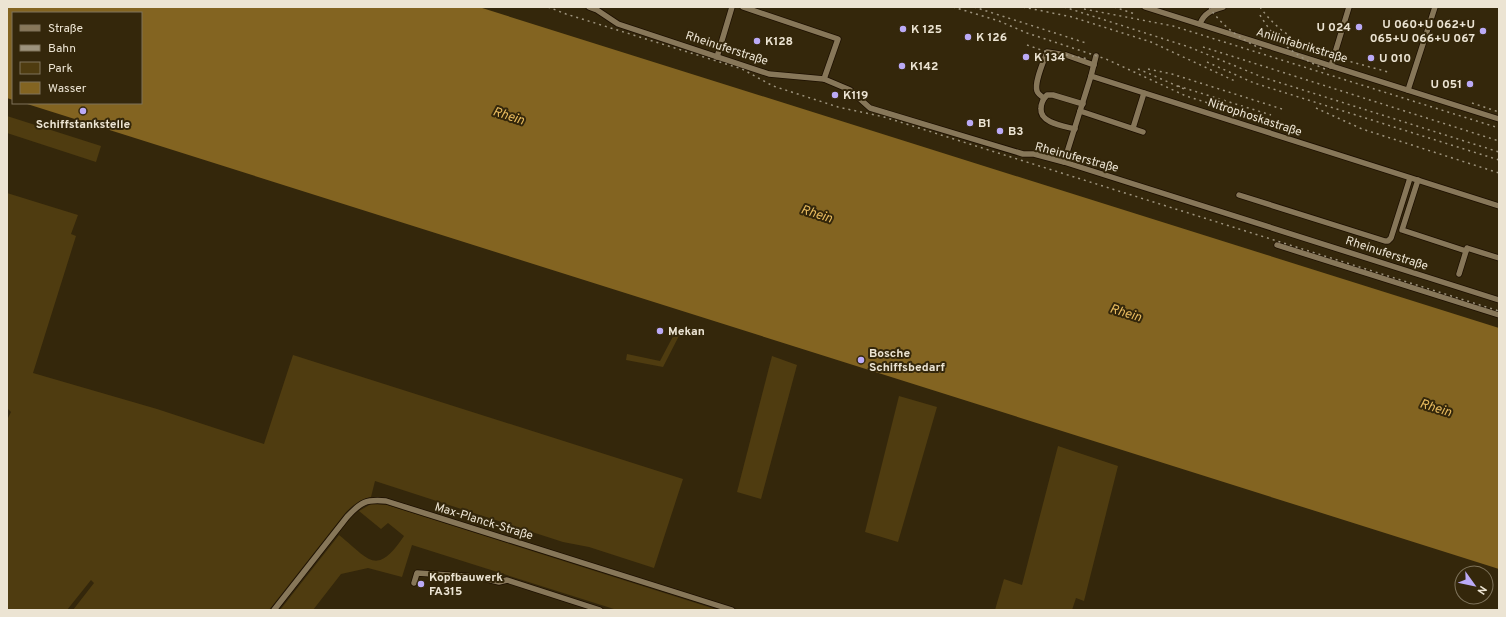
<svg xmlns="http://www.w3.org/2000/svg" width="1506" height="617" viewBox="0 0 1506 617" font-family="Overpass,sans-serif">
<style>
.green{fill:#4f3c10}
.water{fill:#836421}
.lines{fill:none;stroke-linecap:round;stroke-linejoin:round}
.minor-casing{stroke:#1c0f00;stroke-width:7}
.minor{stroke:#877759;stroke-width:5.5}
.rail{stroke:#9d937d;stroke-width:1.5;stroke-dasharray:2 4;stroke-linecap:butt}
.poi-dot{fill:#bbaaf6;stroke:#34270b;stroke-width:1.5}
.labels{text-anchor:middle;stroke-width:4;stroke-linejoin:round;paint-order:stroke}
.poi-label{font-size:12px;font-weight:bold;fill:#ece4d3;stroke:#34270b;text-anchor:start}
.street-label{font-size:12px;fill:#ece4d3;stroke:#34270b}
.water-label{font-size:13px;font-style:italic;fill:#e7ba5e;stroke:#34270b}
</style>
<rect width="100%" height="100%" fill="#34270b"/>
<g class="green">
<polygon points="7,116 101,146 96,162 7,133"/>
<path d="M7 193 78 215 71 234 76 236 33 373 157 409 264 444 293 355 683 479 654 568 589 547 563 542 375 481 371 497C360 500 354 504 346 512L269 610H73L94 583 91 580 67 610H7V420L11 412 7 408Z"/>
<polygon points="678,327 683,328 663,367 626,360 627,354 660,361"/>
<polygon points="772,356 797,365 761,499 737,492"/>
<polygon points="899,396 937,407 898,542 865,532"/>
<polygon points="1058,446 1118,466 1084,601 1076,598 1072,610 995,610 1004,579 1022,585"/>
<path d="M371 504 387 505 718 610H617L412 545 402 577 368 568 341 574 313 610H280L339 535C370 560 376 577 404 536L388 523 381 529 359 511Z"/>
</g>
<polygon class="water" points="7,7 479,7 1499,328 1499,569 24,103 141,103 141,13 13,13 13,100 7,98"/>
<g class="lines">
<g class="minor-casing">
<g id="minor">
<polyline points="589,7 597,10 618,24 769,74 824,79 850,90 870,108 1023,154 1034,154 1064,162 1499,300"/>
<polyline points="743,7 838,39 824,79"/>
<polyline points="1145,7 1499,119"/>
<path d="M1200 24C1204 13 1212 10 1223 7"/>
<polyline points="717,57 732,7"/>
<polyline points="1331,66 1349,7"/>
<polyline points="1091,76 1096,56"/>
<polyline points="1408,90 1435,7"/>
<path d="M1044 98C1041 96 1038 94 1037 91 1034 82 1044 61 1047 52L1066 55 1094 65"/>
<polyline points="1080,111 1143,132"/>
<polyline points="1133,128 1144,93"/>
<path d="M1075 129C1064 126 1040 123 1041 109 1041 103 1043 99 1047 95H1053L1083 104"/>
<polyline points="1064,162 1091,76 1499,206"/>
<polyline points="1418,180 1402,230 1466,251"/>
<polyline points="1239,195 1385,241 1388,241 1391,238 1410,178"/>
<polyline points="1277,245 1499,315"/>
<polyline points="1459,274 1467,248 1499,258"/>
<polyline points="414,583 417,573 479,577 499,582 507,580 600,610"/>
<path d="M274 610 347 517C361 502 366 499 386 501L732 610"/>
</g>
</g>
<use href="#minor" class="minor"/>
<g class="rail">
<polyline points="548,7 566,14 742,69 773,86 838,107 884,117 1499,311"/>
<polyline points="953,7 999,21 1027,33 1106,59 1186,96 1268,122"/>
<polyline points="974,7 1086,43"/>
<polyline points="1023,7 1072,17 1151,42 1237,82"/>
<polyline points="1064,7 1189,47 1262,77 1499,152"/>
<polyline points="1114,7 1135,14"/>
<path d="M1209 7C1222 26 1241 40 1262 49"/>
<path d="M1260 7C1292 52 1342 58 1391 73"/>
<polyline points="1084,9 1173,26 1499,128"/>
<path d="M1260 15C1275 41 1298 58 1325 69"/>
<polyline points="1027,45 1047,52"/>
<polyline points="1203,47 1499,141"/>
<polyline points="1066,55 1089,59"/>
<polyline points="1207,62 1254,83 1499,160"/>
<polyline points="1138,69 1150,74 1184,89"/>
<polyline points="1148,69 1172,74 1282,109"/>
<polyline points="1178,86 1271,115"/>
<polyline points="1472,103 1499,112"/>
<polyline points="1316,108 1362,129 1499,173"/>
</g>
</g>
<g class="poi-dot">
<circle cx="1359" cy="27" r="4"/>
<circle cx="903" cy="29" r="4"/>
<circle cx="1483" cy="31" r="4"/>
<circle cx="968" cy="37" r="4"/>
<circle cx="757" cy="41" r="4"/>
<circle cx="1026" cy="57" r="4"/>
<circle cx="1371" cy="58" r="4"/>
<circle cx="902" cy="66" r="4"/>
<circle cx="1470" cy="84" r="4"/>
<circle cx="835" cy="95" r="4"/>
<circle cx="83" cy="111" r="4"/>
<circle cx="970" cy="123" r="4"/>
<circle cx="1000" cy="131" r="4"/>
<circle cx="660" cy="331" r="4"/>
<circle cx="861" cy="360" r="4"/>
<circle cx="421" cy="584" r="4"/>
</g>
<g class="labels">
<g class="poi-label">
<text x="1475" y="28" text-anchor="end">U 060+U 062+U<tspan x="1475" dy="14">065+U 066+U 067</tspan></text>
<text x="1351" y="31" text-anchor="end">U 024</text>
<text x="911" y="33">K 125</text>
<text x="976" y="41">K 126</text>
<text x="765" y="45">K128</text>
<text x="1034" y="61">K 134</text>
<text x="1379" y="62">U 010</text>
<text x="910" y="70">K142</text>
<text x="1462" y="88" text-anchor="end">U 051</text>
<text x="843" y="99">K119</text>
<text x="978" y="127">B1</text>
<text x="83" y="128" text-anchor="middle">Schiffstankstelle</text>
<text x="1008" y="135">B3</text>
<text x="668" y="335">Mekan</text>
<text x="869" y="357">Bosche<tspan x="869" dy="14">Schiffsbedarf</tspan></text>
<text x="429" y="581">Kopfbauwerk<tspan x="429" dy="14">FA315</tspan></text>
</g>
<g class="street-label">
<text transform="translate(1302 45) rotate(17)" y="4">Anilinfabrikstraße</text>
<text transform="translate(727 48) rotate(18)" y="4">Rheinuferstraße</text>
<text transform="translate(1255 117) rotate(18)" y="4">Nitrophoskastraße</text>
<text transform="translate(1077 157) rotate(15)" y="4">Rheinuferstraße</text>
<text transform="translate(1387 253) rotate(18)" y="4">Rheinuferstraße</text>
<text transform="translate(484 521) rotate(17)" y="4">Max-Planck-Straße</text>
</g>
<g class="water-label">
<text transform="translate(509 115) rotate(18)" y="5">Rhein</text>
<text transform="translate(817 213) rotate(18)" y="5">Rhein</text>
<text transform="translate(1126 312) rotate(17)" y="5">Rhein</text>
<text transform="translate(1436 407) rotate(17)" y="5">Rhein</text>
</g>
</g>
<rect width="1506" height="617" fill="none" stroke="#ece4d3" stroke-width="16"/>
<rect x="12" y="12" width="130" height="92" fill="#34270b" stroke="#7e735b"/>
<rect x="20" y="25" width="20" height="6" fill="#877759" stroke="#7e735b"/>
<text x="48" y="32" font-size="12" fill="#ece4d3">Straße</text>
<rect x="20" y="45" width="20" height="6" fill="#9d937d" stroke="#7e735b"/>
<text x="48" y="52" font-size="12" fill="#ece4d3">Bahn</text>
<rect x="20" y="62" width="20" height="12" fill="#4f3c10" stroke="#7e735b"/>
<text x="48" y="72" font-size="12" fill="#ece4d3">Park</text>
<rect x="20" y="82" width="20" height="12" fill="#836421" stroke="#7e735b"/>
<text x="48" y="92" font-size="12" fill="#ece4d3">Wasser</text>
<g transform="translate(1474 585) rotate(123)"><circle r="19" fill="#34270b" stroke="#7e735b"/>
<path d="M0-3L7 15L0 10L-7 15Z" fill="#bbaaf6"/>
<text y="-6" font-size="11" font-weight="bold" text-anchor="middle" fill="#ece4d3">N</text>
</g>
</svg>
